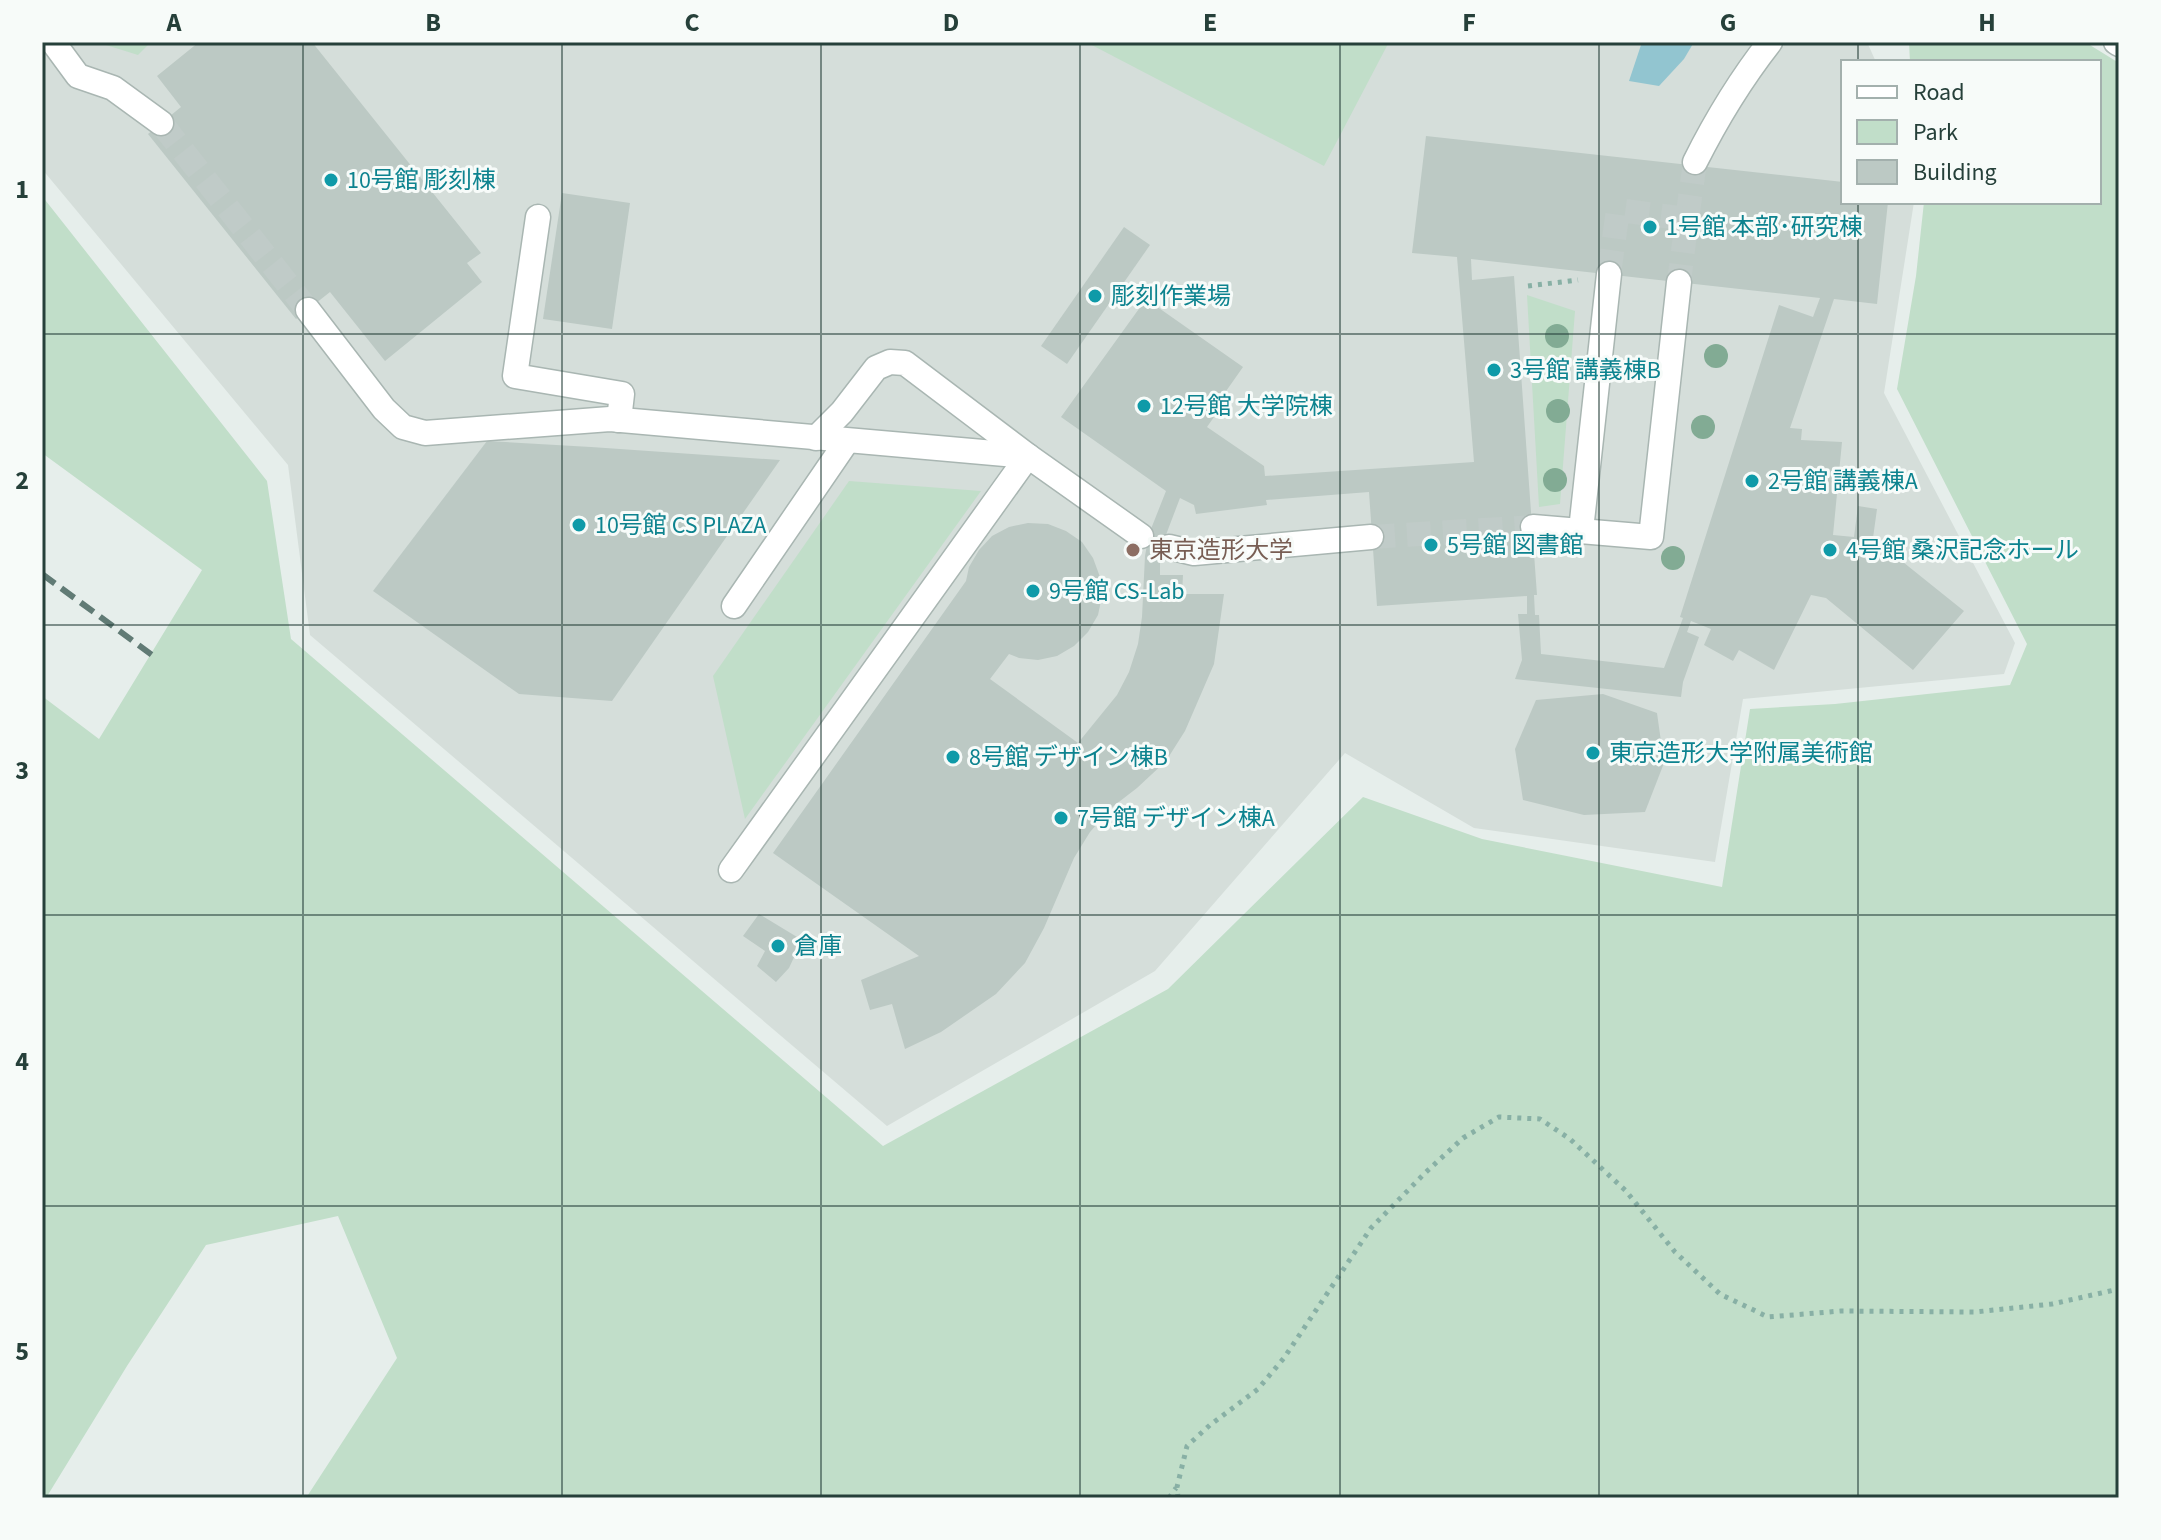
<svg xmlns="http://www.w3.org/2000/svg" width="2161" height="1540" viewBox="0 0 2161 1540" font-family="'Source Sans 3','Noto Sans JP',sans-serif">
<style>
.built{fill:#d5deda}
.green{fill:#c1dec9}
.water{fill:#92c5d0}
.building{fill:#bcc9c4;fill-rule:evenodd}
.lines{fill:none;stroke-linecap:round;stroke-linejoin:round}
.minor-tunnel{stroke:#c0cbc8;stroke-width:24;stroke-dasharray:24 12;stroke-linecap:butt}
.minor-casing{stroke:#a9b6b2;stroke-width:27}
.path{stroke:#88b0a5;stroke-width:5;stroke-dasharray:4 6;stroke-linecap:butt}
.minor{stroke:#fff;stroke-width:24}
.rail{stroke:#617b75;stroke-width:6;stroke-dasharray:16 8;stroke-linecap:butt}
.tree{fill:#82ab94}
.grid{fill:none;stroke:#26403a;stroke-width:2;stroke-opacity:0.55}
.culture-dot{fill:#0f9aa8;stroke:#f7fbf9;stroke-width:3}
.education-dot{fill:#8d6e63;stroke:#f7fbf9;stroke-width:3}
.labels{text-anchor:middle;stroke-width:6;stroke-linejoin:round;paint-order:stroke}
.culture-label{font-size:24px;fill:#0d838f;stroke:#f7fbf9;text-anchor:start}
.education-label{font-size:24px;fill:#785e54;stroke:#f7fbf9;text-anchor:start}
.neatline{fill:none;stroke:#26403a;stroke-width:3}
.grid-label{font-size:26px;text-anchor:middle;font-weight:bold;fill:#26403a}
</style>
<rect width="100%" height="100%" fill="#e6eeeb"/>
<polygon class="built" points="42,42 1867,42 1876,62 1843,62 1843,202 1914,202 1884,393 2015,643 2004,674 1743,699 1715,862 1474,828 1345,753 1155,971 887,1126 310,635 288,465 42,169"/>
<g class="green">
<polygon points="103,42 151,42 138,55 106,45"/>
<polygon points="1086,42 1389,42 1324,166"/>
<polygon points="1909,42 2085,42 2119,63 2119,1498 306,1498 397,1358 338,1216 206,1245 127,1366 46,1498 42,1498 42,696 99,739 202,570 42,453 42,196 267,481 291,639 883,1146 1168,989 1363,797 1482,839 1722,887 1750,709 1835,704 2010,685 2027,644 1897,389 1916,276 1924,202 2099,202 2099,62 1910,62"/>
<polygon points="1527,295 1575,311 1560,504 1539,507"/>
<polygon points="849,481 981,491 745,819 713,676"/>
</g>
<polygon class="water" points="1642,42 1694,42 1684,59 1659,86 1629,81"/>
<g class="building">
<polygon points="199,42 312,42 481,253 467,263 482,282 385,361 330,292 296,319 148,134 181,107 157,76"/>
<path d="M1426 136 1843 182V202H1888L1877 304 1834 299 1790 428 1802 429 1801 440 1842 442 1833 535 1854 537 1858 506 1877 509 1873 538 1964 611 1913 670 1826 598 1811 595 1774 670 1739 650 1733 661 1704 645 1711 629 1691 621 1687 632 1699 637 1683 682 1681 697 1515 679 1522 660 1518 614H1527V596L1377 606 1369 492 1266 500 1267 505 1196 514 1194 505 1180 498 1164 540 1160 558V575H1183L1182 594H1224L1214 664 1185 731 1166 761 1137 788 1111 808 1090 832 1074 858 1044 928 1025 963 996 994 941 1032 905 1049 892 1004 870 1010 861 980 919 956 773 853 966 581 969 567 979 550 992 536 1009 527 1028 523 1048 524 1066 531 1082 542 1093 558 1100 577 1102 596 1098 615 1088 632 1074 646 1057 656 1038 660 1019 658 1009 654 990 679 1078 743 1117 695 1129 672 1138 644 1142 617 1145 556 1149 534 1166 491 1061 417 1146 299 1243 367 1217 404 1221 407 1207 427 1264 466 1265 476 1474 462 1457 257 1412 253ZM1471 259 1820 298 1813 317 1779 305 1680 617 1683 618 1664 668 1541 654 1539 615H1535L1534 595H1537L1514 276 1472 280Z"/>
<polygon points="562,193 630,203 612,329 543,319"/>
<polygon points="1124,227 1150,245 1067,364 1041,346"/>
<polygon points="487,441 591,447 780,460 612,701 519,694 373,591"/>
<polygon points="1603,694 1657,713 1664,763 1645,812 1584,815 1523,800 1515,749 1536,700"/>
<polygon points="759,914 802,940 789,968 776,982 757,966 765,951 743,936"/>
</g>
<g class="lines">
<g class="minor-tunnel">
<polyline points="161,123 308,310"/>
<polyline points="1687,219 1695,162"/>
<polyline points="1609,274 1618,210 1687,219 1679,282"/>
<polyline points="1371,537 1533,527"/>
</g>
<g class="minor-casing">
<g id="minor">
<polyline points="53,42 78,76 113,88 161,123"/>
<polyline points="2116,42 2119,44"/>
<path d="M1695 162C1716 120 1741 79 1770 42"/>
<polyline points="538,217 515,376 622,394 619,420"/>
<polyline points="308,310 384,409 403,427 425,433 610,419 1028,456 1141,536"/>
<polyline points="1533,527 1651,537 1679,282"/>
<polyline points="1581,530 1609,274"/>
<polyline points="1169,547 1194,553 1371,537"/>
<polyline points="734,606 847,441"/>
<polyline points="731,870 1028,456 905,363 890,362 876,368 842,412 816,438"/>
</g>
</g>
<g class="path">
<polyline points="1528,286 1578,280"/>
<polyline points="1169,1498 1176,1488"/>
<polyline points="1178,1498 1177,1487 1187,1446 1210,1425 1258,1389 1284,1358 1371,1228 1425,1173 1463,1138 1499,1117 1540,1119 1570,1139 1626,1191 1675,1252 1720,1294 1768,1317 1841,1311 1975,1312 2052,1304 2119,1289"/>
</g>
<use href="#minor" class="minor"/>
<polyline class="rail" points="42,574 152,655"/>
</g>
<g class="tree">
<circle cx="1557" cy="336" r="12"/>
<circle cx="1716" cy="356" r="12"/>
<circle cx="1558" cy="411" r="12"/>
<circle cx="1703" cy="427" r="12"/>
<circle cx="1555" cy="480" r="12"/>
<circle cx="1673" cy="558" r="12"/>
</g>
<path class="grid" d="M303 42V1498M562 42V1498M821 42V1498M1080 42V1498M1340 42V1498M1599 42V1498M1858 42V62M1858 202V1498M42 334H2119M42 625H2119M42 915H2119M42 1206H2119"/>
<g class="culture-dot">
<circle cx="331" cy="180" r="8"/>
<circle cx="1650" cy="227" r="8"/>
<circle cx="1095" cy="296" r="8"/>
<circle cx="1494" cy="370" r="8"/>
<circle cx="1144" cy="406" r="8"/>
<circle cx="1752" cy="481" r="8"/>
<circle cx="579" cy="525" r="8"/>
<circle cx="1431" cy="545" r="8"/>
<circle cx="1830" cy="550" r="8"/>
<circle cx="1033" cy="591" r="8"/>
<circle cx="1593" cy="753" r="8"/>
<circle cx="953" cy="757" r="8"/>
<circle cx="1061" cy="818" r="8"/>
<circle cx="778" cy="946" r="8"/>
</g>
<circle class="education-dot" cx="1133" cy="550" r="8"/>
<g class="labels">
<g class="culture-label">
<text x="347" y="188">10号館 彫刻棟</text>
<text x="1666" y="235">1号館 本部･研究棟</text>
<text x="1111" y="304">彫刻作業場</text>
<text x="1510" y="378">3号館 講義棟B</text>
<text x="1160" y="414">12号館 大学院棟</text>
<text x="1768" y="489">2号館 講義棟A</text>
<text x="595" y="533">10号館 CS PLAZA</text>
<text x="1447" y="553">5号館 図書館</text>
<text x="1846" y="558">4号館 桑沢記念ホール</text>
<text x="1049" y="599">9号館 CS-Lab</text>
<text x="1609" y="761">東京造形大学附属美術館</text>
<text x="969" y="765">8号館 デザイン棟B</text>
<text x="1077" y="826">7号館 デザイン棟A</text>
<text x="794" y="954">倉庫</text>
</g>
<g class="education-label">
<text x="1149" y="558">東京造形大学</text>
</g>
</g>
<rect width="2161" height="1540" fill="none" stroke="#f7fbf9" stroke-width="88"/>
<rect x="1841" y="60" width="260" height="144" fill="#f7fbf9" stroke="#a3b0ad" stroke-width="2"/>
<rect x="1857" y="86" width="40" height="12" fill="#ffffff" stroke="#a3b0ad" stroke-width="2"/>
<text x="1913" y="100" font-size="24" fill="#26403a">Road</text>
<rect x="1857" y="120" width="40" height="24" fill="#c1dec9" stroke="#a3b0ad" stroke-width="2"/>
<text x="1913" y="140" font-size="24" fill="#26403a">Park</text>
<rect x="1857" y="160" width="40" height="24" fill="#bcc9c4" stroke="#a3b0ad" stroke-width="2"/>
<text x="1913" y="180" font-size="24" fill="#26403a">Building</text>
<rect x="44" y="44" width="2073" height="1452" class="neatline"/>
<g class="grid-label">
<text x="174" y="31">A</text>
<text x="433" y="31">B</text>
<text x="692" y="31">C</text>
<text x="951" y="31">D</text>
<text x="1210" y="31">E</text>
<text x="1469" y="31">F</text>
<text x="1728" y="31">G</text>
<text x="1987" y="31">H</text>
<text x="22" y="198">1</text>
<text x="22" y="489">2</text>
<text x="22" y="779">3</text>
<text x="22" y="1070">4</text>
<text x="22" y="1360">5</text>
</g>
</svg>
